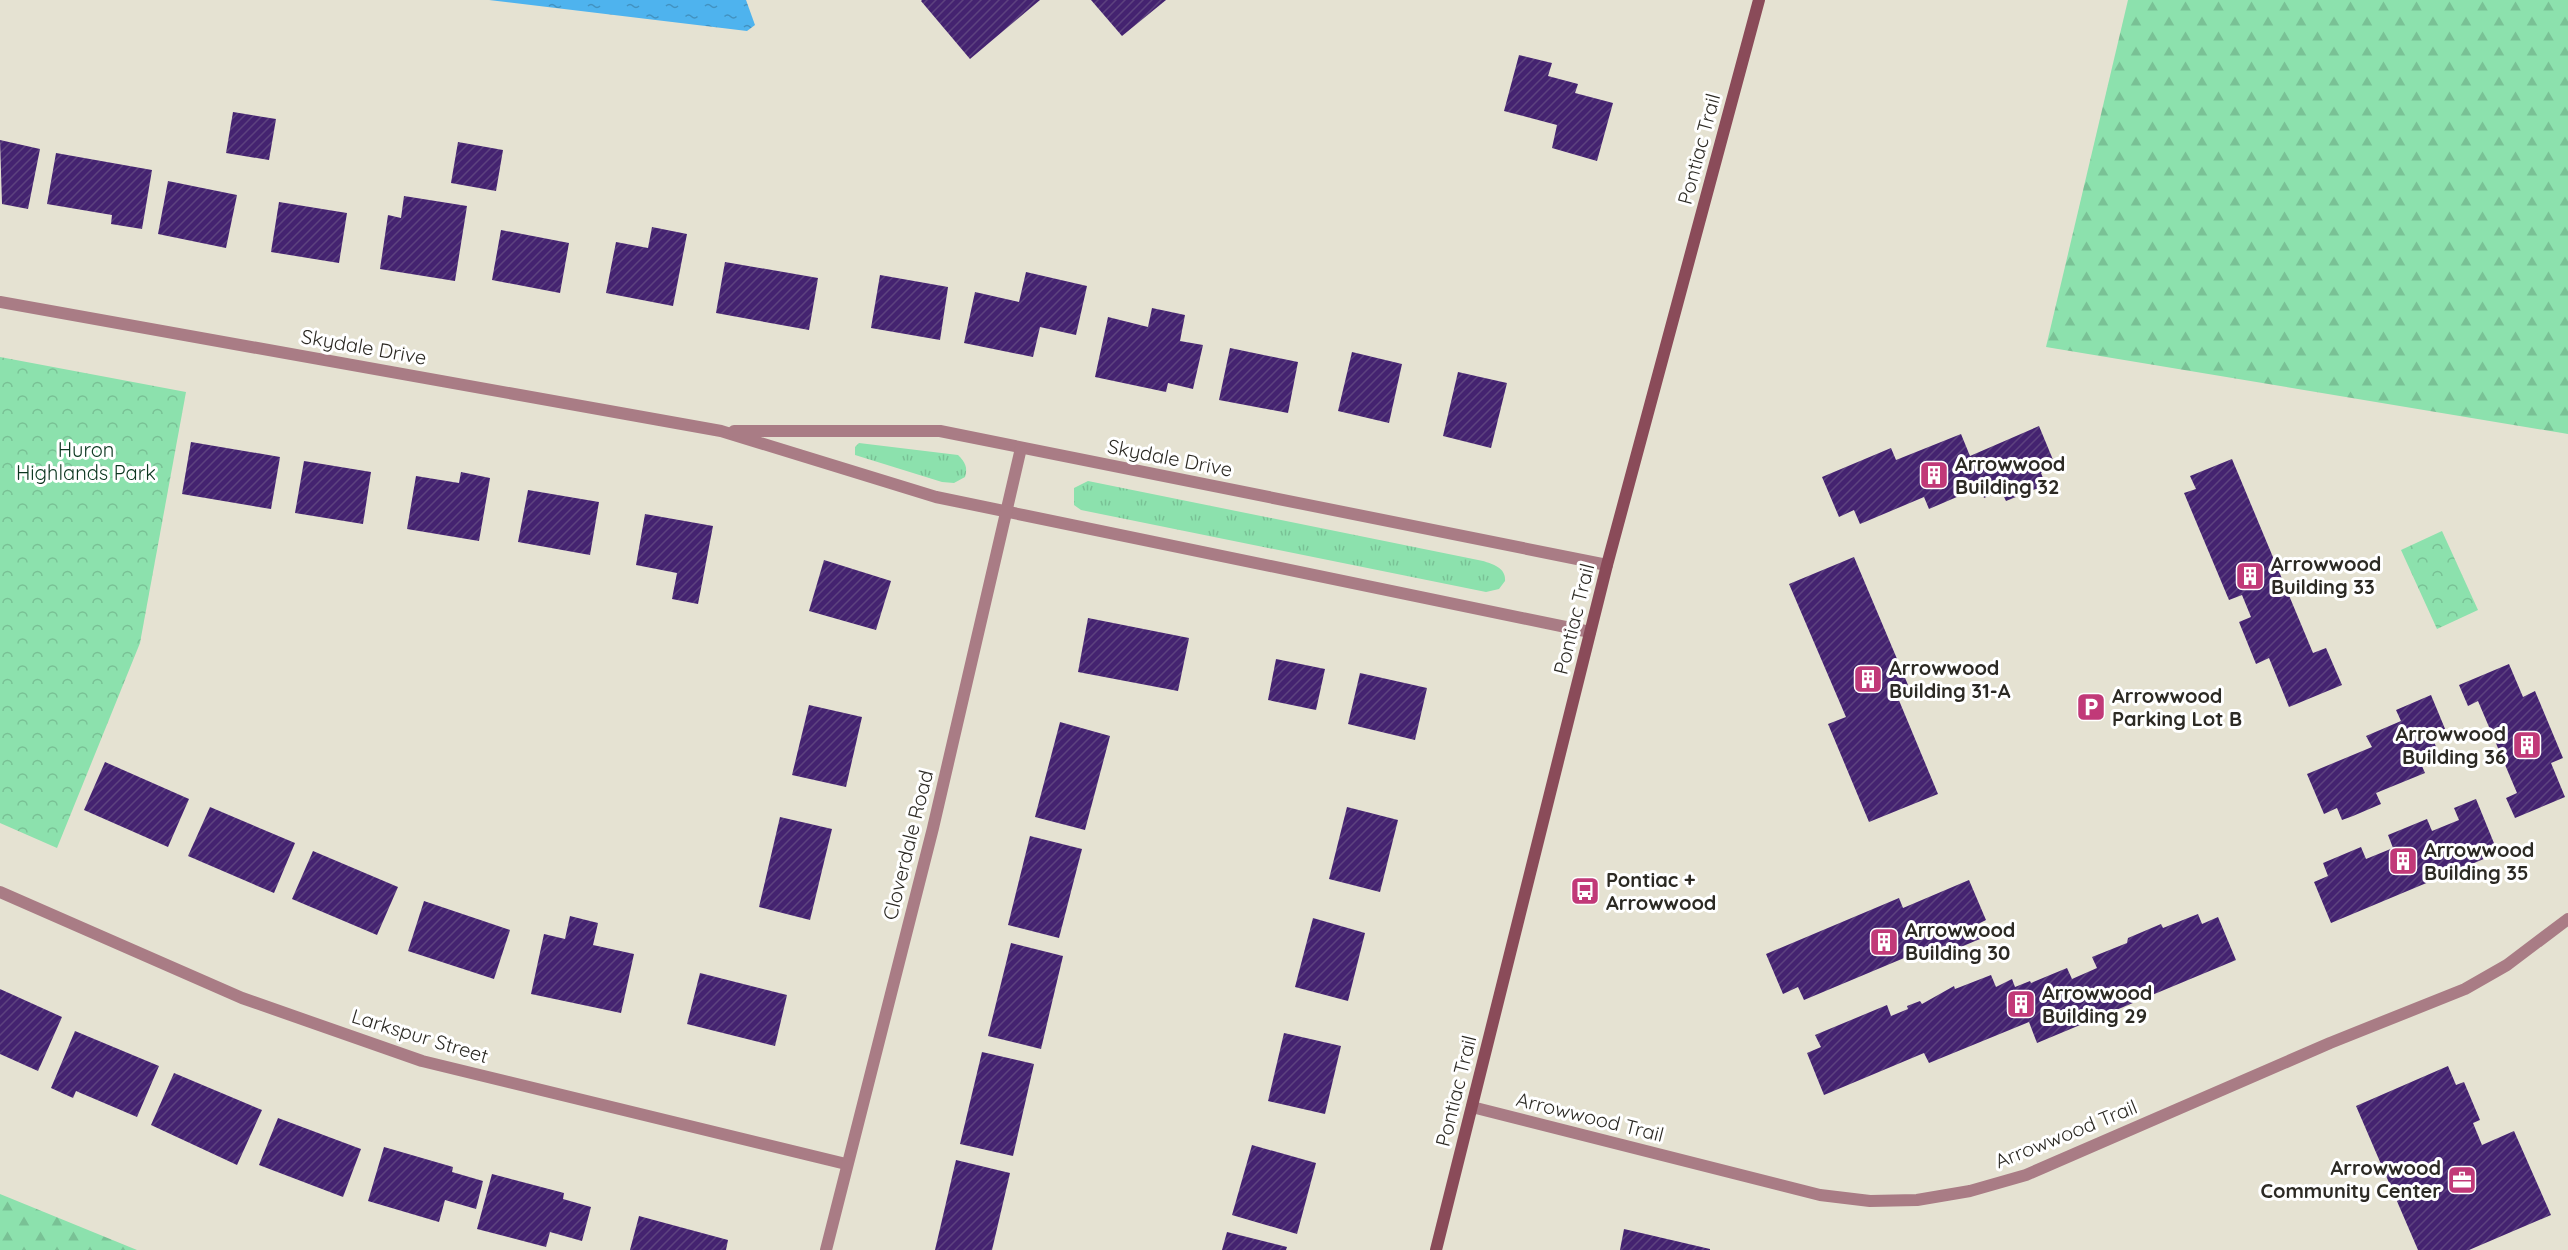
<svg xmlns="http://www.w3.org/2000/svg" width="2568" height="1250" viewBox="0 0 2568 1250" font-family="Quicksand,sans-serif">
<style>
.grass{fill:url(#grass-tufts)}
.forest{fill:url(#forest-firs)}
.park{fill:url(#park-crowns)}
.water{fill:url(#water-ripples)}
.building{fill:url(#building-hatch)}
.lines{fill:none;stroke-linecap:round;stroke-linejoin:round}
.street{stroke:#a97c85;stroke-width:12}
.secondary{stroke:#8a4b59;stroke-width:12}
.labels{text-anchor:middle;stroke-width:6;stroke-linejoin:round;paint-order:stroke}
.street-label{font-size:20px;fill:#2c2a24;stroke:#fff}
.park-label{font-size:20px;fill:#0b361f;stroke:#fff}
.poi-label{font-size:20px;font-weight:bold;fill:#2c2a24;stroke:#fff;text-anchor:start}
</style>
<defs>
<pattern id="grass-tufts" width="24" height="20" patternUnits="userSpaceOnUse" patternTransform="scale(1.5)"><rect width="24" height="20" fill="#8ce1ad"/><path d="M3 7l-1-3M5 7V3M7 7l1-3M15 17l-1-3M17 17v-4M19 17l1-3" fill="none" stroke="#79c195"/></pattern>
<pattern id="forest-firs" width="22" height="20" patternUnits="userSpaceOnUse" patternTransform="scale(1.5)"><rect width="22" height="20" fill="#8ce1ad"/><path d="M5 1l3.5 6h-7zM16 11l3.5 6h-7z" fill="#79c195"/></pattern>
<pattern id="park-crowns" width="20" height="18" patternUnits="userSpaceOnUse" patternTransform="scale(1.5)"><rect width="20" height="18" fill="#8ce1ad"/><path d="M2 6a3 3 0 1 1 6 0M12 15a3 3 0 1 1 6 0" fill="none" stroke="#79c195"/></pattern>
<pattern id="water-ripples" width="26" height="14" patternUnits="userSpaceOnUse" patternTransform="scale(1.5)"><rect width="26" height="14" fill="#4eb3ee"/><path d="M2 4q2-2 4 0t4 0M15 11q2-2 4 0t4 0" fill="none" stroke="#4192c1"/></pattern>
<pattern id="building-hatch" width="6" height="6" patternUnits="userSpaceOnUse" patternTransform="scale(1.5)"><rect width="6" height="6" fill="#442370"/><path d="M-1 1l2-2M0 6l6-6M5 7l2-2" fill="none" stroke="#5d427f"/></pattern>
</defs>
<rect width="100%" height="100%" fill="#e5e2d2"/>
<g class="grass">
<path d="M859 443 958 455C965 462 968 467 965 477L954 483 942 482 855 455V447Z"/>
<path d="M1088 481 1483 561C1493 564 1506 568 1505 581L1499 589 1486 592 1081 510 1074 505V488Z"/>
</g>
<g class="forest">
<polygon points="2128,0 2568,0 2568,434 2046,347"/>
<polygon points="0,1194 137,1250 0,1250"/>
</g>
<g class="park">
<polygon points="0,357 186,392 140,643 57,848 0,823"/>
<polygon points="2442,531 2478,610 2437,629 2401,550"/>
</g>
<polygon class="water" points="489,0 746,0 755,25 747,31"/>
<g class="building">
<polygon points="1040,0 970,59 921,1 922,0"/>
<polygon points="1091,0 1166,0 1122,36"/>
<polygon points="1519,55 1552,63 1548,76 1578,84 1575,93 1613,103 1597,161 1552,148 1557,125 1504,111"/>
<polygon points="233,112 276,119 269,160 226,153"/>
<polygon points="0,140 40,149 28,209 2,204"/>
<polygon points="458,142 503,150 496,191 451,183"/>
<polygon points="56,153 152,170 142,229 111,224 112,215 47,204"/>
<polygon points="168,181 237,195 226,248 158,234"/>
<polygon points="404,196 467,206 455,281 380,269 388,215 401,218"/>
<polygon points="279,202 347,213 339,263 271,252"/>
<polygon points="652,227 687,234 673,306 606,293 616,242 648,248"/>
<polygon points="501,230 569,243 560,293 492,280"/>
<polygon points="725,262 818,278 809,330 716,313"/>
<polygon points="1026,272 1087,286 1076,335 1040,327 1033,357 964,343 975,292 1019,302"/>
<polygon points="880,275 948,287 940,340 871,328"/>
<polygon points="1152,308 1185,315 1180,341 1203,345 1193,389 1168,383 1166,392 1095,377 1108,317 1148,327"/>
<polygon points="1230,348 1298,362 1288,413 1219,400"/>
<polygon points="1352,352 1402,364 1389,423 1338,411"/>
<polygon points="1458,372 1507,383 1491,448 1443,436"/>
<polygon points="2039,426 2056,467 2041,473 2046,485 2006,501 2001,491 1984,498 1980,487 1929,509 1924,497 1860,524 1854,510 1839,517 1822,477 1891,448 1896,460 1961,434 1970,456"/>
<polygon points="191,442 280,457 271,509 182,494"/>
<polygon points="2232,459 2313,653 2326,648 2342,685 2289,707 2269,658 2256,664 2239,622 2251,617 2242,595 2229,600 2184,493 2196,489 2190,476"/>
<polygon points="304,461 371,472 363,524 295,513"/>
<polygon points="461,472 490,478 479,541 407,529 416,476 459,483"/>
<polygon points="528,490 599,502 590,555 518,542"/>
<polygon points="645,514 713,526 698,604 672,599 677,573 636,565"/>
<polygon points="1854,557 1911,692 1898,698 1938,794 1869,822 1828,724 1846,717 1789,584"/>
<polygon points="824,560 891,581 876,630 809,611"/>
<polygon points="1088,618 1189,638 1178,691 1078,672"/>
<polygon points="1276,659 1325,669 1316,710 1268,700"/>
<polygon points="2509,664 2523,697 2535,691 2563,758 2551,763 2565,797 2515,818 2506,798 2517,793 2478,701 2468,706 2459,685"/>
<polygon points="1360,673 1427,688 1415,740 1348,724"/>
<polygon points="2431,695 2448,736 2434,742 2438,751 2419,759 2425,773 2376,793 2381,804 2353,816 2342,820 2337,808 2324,814 2307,774 2372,747 2366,736 2401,721 2396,710"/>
<polygon points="809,705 862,717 846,787 792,775"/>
<polygon points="1060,722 1110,736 1085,830 1035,817"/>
<polygon points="105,762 189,799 168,847 84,810"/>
<polygon points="2476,799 2498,853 2331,923 2314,882 2328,876 2323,863 2361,847 2366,859 2393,848 2388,835 2427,819 2432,831 2459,820 2454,808"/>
<polygon points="210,807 295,843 274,893 188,856"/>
<polygon points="1347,807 1398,820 1380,892 1329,879"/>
<polygon points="780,817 832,829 810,920 759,907"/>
<polygon points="1030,836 1082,849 1059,938 1008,925"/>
<polygon points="313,851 398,887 377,935 292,899"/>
<polygon points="1969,880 1986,920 1974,926 1980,939 1939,956 1935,945 1804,1000 1798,987 1783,994 1766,954 1899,898 1903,908"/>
<polygon points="424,901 510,930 494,979 408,951"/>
<polygon points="2198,914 2202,924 2218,917 2236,960 2037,1043 2029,1022 1929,1063 1924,1053 1824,1095 1807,1053 1821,1047 1815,1035 1887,1005 1891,1016 1908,1009 1907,1006 1920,1001 1922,1004 1954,986 1955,989 1991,975 1996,987 2012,979 2015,987 2030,981 2031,983 2067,968 2072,979 2097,968 2092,957 2127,943 2128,938 2161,924 2163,928"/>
<polygon points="570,916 598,923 593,945 634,954 621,1013 531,994 544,934 565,939"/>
<polygon points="1313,918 1365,933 1348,1001 1295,987"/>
<polygon points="1011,943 1063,956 1041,1049 988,1036"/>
<polygon points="700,973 787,995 775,1046 687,1024"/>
<polygon points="0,989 62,1017 38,1071 0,1054"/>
<polygon points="75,1031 159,1066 137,1117 76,1091 73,1098 51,1088"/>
<polygon points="1284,1033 1341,1046 1325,1114 1268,1101"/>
<polygon points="982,1052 1034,1064 1013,1156 960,1144"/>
<polygon points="2448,1066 2456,1085 2464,1082 2480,1120 2473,1123 2482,1145 2514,1131 2551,1215 2469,1250 2418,1250 2356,1106"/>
<polygon points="174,1073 262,1110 237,1165 151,1125"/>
<polygon points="278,1118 361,1149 343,1197 259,1165"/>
<polygon points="1252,1145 1316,1163 1297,1234 1232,1215"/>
<polygon points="384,1147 453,1167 452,1172 483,1181 476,1209 445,1200 439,1222 368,1201"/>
<polygon points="956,1160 1010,1173 992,1250 935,1250"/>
<polygon points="492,1174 564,1193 563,1199 591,1207 582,1241 550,1232 546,1247 477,1229"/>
<polygon points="639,1216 728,1240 726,1250 630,1250"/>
<polygon points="1624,1229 1710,1249 1710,1250 1620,1250"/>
<polygon points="1227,1232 1287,1247 1286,1250 1222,1250"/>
</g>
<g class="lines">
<g class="street">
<polyline points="0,302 721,431 936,497 1590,632"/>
<polyline points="734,431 940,431 1607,565"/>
<polyline points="0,892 242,998 422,1061 846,1164"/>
<polyline points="1472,1107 1820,1195 1870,1201 1917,1200 1970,1191 2026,1175 2330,1043 2465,989 2507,965 2568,919"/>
<polyline points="826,1250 933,828 1021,448"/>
</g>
<polyline class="secondary" points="1436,1250 1607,565 1759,0"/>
</g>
<defs>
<g id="building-square" transform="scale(1.5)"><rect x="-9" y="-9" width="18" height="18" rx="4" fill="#c13978" stroke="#fff"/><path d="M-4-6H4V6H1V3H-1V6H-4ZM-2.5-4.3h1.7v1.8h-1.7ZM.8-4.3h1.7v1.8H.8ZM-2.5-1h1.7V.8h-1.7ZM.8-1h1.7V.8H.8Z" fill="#fff"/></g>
<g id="parking-square" transform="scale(1.5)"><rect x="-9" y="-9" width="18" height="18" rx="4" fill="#c13978" stroke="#fff"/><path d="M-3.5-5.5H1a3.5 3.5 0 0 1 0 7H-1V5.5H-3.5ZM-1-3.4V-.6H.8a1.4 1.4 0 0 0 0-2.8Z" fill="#fff"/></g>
<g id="bus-square" transform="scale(1.5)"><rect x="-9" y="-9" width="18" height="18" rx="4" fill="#c13978" stroke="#fff"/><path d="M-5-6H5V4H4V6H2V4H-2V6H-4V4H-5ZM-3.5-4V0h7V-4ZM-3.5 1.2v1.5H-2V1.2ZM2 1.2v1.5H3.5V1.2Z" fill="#fff"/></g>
<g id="office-square" transform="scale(1.5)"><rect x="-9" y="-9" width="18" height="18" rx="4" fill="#c13978" stroke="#fff"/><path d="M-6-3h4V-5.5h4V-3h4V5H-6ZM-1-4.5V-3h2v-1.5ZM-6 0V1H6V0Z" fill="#fff"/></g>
</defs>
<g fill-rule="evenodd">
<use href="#building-square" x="1934" y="475"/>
<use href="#building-square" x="2250" y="576"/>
<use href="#building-square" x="1868" y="679"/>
<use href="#parking-square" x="2091" y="707"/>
<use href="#building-square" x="2527" y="745"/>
<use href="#building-square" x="2403" y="861"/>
<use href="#bus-square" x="1585" y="891"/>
<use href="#building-square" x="1884" y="942"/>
<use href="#building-square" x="2021" y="1004"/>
<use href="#office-square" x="2462" y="1180"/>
</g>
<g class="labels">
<g class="street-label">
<text transform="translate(1699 149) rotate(-75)" y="7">Pontiac Trail</text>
<text transform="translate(364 347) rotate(10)" y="7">Skydale Drive</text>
<text transform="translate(1170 458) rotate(11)" y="7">Skydale Drive</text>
<text transform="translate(1574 619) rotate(-76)" y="7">Pontiac Trail</text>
<text transform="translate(908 845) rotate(-76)" y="7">Cloverdale Road</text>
<text transform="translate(420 1036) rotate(17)" y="7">Larkspur Street</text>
<text transform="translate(1456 1091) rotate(-76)" y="7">Pontiac Trail</text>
<text transform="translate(1590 1117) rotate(14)" y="7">Arrowwood Trail</text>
<text transform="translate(2066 1134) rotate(-22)" y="7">Arrowwood Trail</text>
</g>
<g class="park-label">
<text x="86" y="457">Huron<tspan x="86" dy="23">Highlands Park</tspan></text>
</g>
<g class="poi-label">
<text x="1955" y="471">Arrowwood<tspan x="1955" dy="23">Building 32</tspan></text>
<text x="2271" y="571">Arrowwood<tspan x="2271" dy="23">Building 33</tspan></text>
<text x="1889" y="675">Arrowwood<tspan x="1889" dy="23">Building 31-A</tspan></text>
<text x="2112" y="703">Arrowwood<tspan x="2112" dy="23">Parking Lot B</tspan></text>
<text x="2506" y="741" text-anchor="end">Arrowwood<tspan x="2506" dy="23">Building 36</tspan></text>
<text x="2424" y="857">Arrowwood<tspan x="2424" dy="23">Building 35</tspan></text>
<text x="1606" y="887">Pontiac +<tspan x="1606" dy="23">Arrowwood</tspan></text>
<text x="1905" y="937">Arrowwood<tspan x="1905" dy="23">Building 30</tspan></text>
<text x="2042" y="1000">Arrowwood<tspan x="2042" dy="23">Building 29</tspan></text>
<text x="2441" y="1175" text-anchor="end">Arrowwood<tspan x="2441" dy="23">Community Center</tspan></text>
</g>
</g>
</svg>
